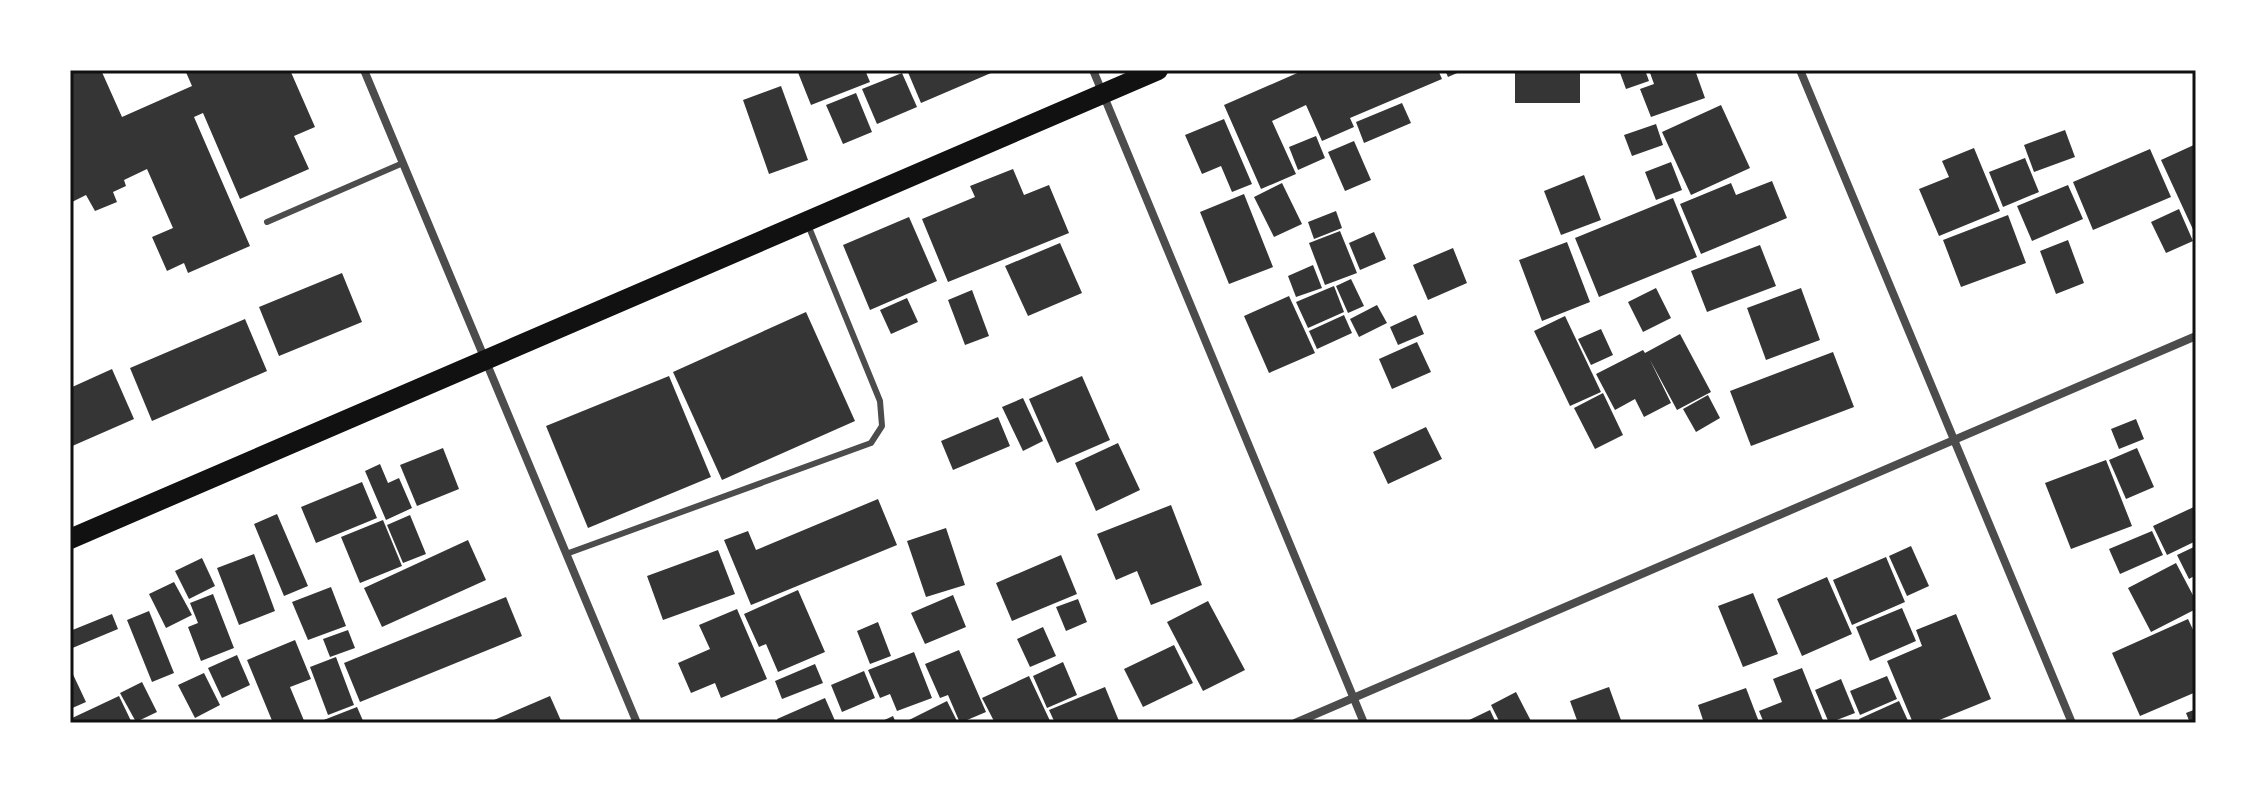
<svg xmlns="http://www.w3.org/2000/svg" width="2266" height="793" viewBox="0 0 2266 793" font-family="'Alegreya Sans',sans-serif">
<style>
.building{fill:#353535}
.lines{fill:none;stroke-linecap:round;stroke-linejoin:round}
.service{stroke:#4c4c4c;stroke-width:6}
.minor{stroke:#4c4c4c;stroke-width:8}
.primary{stroke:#111;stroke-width:20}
.neatline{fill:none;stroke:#111;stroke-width:3}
</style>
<rect width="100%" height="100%" fill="#fff"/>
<g class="building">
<polygon points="70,70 101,70 122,117 192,86 185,70 290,70 315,127 294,136 309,169 240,199 203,113 194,117 250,246 188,273 184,263 167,271 152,237 173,228 147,169 124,180 126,186 113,192 117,202 95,211 86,195 70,203"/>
<polygon points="797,70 865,70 870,82 811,105"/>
<polygon points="907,70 998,70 921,103"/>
<polygon points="1304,70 1438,70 1442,79 1350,118 1354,127 1322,141 1306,105 1272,121 1296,174 1261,189 1224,105"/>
<polygon points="1445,70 1464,70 1448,77"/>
<rect x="1515" y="70" width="65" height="33"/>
<polygon points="1619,70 1645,70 1649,81 1626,89"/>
<polygon points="1649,70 1695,70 1705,98 1651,117 1640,89 1654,84"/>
<polygon points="902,73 917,107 877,124 862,89"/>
<polygon points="781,86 808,160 769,174 743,100"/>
<polygon points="856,93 872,132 843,144 826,105"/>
<polygon points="1402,103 1411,123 1364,143 1356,122"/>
<polygon points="1721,105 1750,168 1691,195 1662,132"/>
<polygon points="1224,119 1252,184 1232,192 1221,166 1202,174 1185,135"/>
<polygon points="1656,124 1663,145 1632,156 1624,135"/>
<polygon points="2065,130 2075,157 2034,172 2024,145"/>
<polygon points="1316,136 1325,158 1298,170 1289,147"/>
<polygon points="1354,141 1371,180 1345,191 1328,152"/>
<polygon points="2196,144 2196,236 2161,160"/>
<polygon points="1974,148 2000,211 1939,236 1919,189 1949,177 1942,161"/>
<polygon points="2150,149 2171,197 2093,230 2073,182"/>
<polygon points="2025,158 2039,192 2003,207 1989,172"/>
<polygon points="1671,162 1682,190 1656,200 1645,172"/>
<polygon points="1013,169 1024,195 1049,185 1069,233 948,282 922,219 975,197 970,186"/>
<polygon points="1584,175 1601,220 1561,235 1544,191"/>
<polygon points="1772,181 1787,218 1701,254 1680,204 1731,183 1736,195"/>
<polygon points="1282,183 1302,224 1274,237 1254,197"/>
<polygon points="2068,185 2083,219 2032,241 2017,206"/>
<polygon points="1244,194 1273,267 1229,284 1200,212"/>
<polygon points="1673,198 1697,257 1599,297 1575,238"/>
<polygon points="2179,209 2193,241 2166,253 2151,222"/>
<polygon points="1336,211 1342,228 1314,239 1308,222"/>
<polygon points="2008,215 2026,263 1961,287 1943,240"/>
<polygon points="909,217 937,281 870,310 843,245"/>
<polygon points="1340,231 1357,273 1325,285 1309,243"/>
<polygon points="1374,232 1386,259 1360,270 1349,243"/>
<polygon points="2068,240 2084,283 2056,294 2040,251"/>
<polygon points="1567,242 1590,302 1542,321 1519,260"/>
<polygon points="1060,243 1082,293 1028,316 1005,266"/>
<polygon points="1760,245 1776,286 1707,312 1691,271"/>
<polygon points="1453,248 1467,283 1428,300 1413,265"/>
<polygon points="1313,265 1322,288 1296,297 1288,276"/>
<polygon points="342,273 362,322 279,356 259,307"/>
<polygon points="1351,279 1364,306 1348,313 1336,286"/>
<polygon points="1334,286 1344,312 1308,328 1296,302"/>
<polygon points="1656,288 1671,318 1643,332 1628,302"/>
<polygon points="1801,288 1820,340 1766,360 1747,308"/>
<polygon points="972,290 989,336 965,345 948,300"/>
<polygon points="1289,296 1315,353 1269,373 1244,316"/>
<polygon points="907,298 918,322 891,334 880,310"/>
<polygon points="1377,305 1387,323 1359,337 1350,319"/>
<polygon points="806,312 855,421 722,480 673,372"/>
<polygon points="1344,315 1352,333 1317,349 1309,331"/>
<polygon points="1416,315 1424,334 1398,345 1390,327"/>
<polygon points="1565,316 1601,392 1570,406 1534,331"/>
<polygon points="245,319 267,371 152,421 130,368"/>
<polygon points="1601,329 1613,355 1591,365 1578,339"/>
<polygon points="1680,334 1711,392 1677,410 1650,360 1671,403 1644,417 1635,399 1615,410 1596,374 1643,350 1645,353"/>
<polygon points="1417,342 1431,372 1392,389 1379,359"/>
<polygon points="1833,352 1854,407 1751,446 1730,391"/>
<polygon points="112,369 134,419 70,447 70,388"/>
<polygon points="669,376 711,477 588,528 546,426"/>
<polygon points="1082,376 1110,440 1057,463 1029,399"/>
<polygon points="1603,393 1623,435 1595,449 1574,408"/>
<polygon points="1708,395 1720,418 1696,432 1683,409"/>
<polygon points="1023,398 1043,441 1023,451 1002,407"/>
<polygon points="998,417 1010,446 953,470 941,441"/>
<polygon points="2136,419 2144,439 2119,449 2111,429"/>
<polygon points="1426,427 1442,459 1388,484 1373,452"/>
<polygon points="1118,443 1140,490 1096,511 1075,463"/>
<polygon points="443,448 459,489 417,506 400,465"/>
<polygon points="2137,448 2154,487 2126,499 2109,460"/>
<polygon points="2106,460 2132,526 2071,549 2045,483"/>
<polygon points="380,464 388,483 399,478 412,508 386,520 365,471"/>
<polygon points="362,482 377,518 316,543 301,507"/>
<polygon points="878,499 897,545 751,605 724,540 748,531 756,550"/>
<polygon points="1171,505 1202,585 1151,605 1137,571 1116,580 1097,534"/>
<polygon points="2196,506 2196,541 2167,555 2153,526"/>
<polygon points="277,514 308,586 284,596 254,524"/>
<polygon points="410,515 426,554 403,563 387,525"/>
<polygon points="383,520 402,566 360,583 341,537"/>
<polygon points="946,528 965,585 926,597 907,541"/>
<polygon points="2152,531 2163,555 2120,574 2109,549"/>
<polygon points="468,540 486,580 382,627 364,588"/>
<polygon points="1911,546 1929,586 1907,596 1889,556"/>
<polygon points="2196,546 2196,575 2189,579 2177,555"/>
<polygon points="718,550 735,594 663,620 647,576"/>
<polygon points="254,554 275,611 239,625 217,568"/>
<polygon points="1061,555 1077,594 1012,621 996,583"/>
<polygon points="1886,557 1905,602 1852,625 1833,580"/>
<polygon points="202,558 215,586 189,599 175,571"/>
<polygon points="2176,563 2196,601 2196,609 2151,632 2128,588"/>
<polygon points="1827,577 1852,634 1802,656 1777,599"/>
<polygon points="174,582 192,615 166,628 149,594"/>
<polygon points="331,587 346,626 308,640 292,602"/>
<polygon points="798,590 825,652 778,672 766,644 759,647 744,614"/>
<polygon points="1753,593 1778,654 1743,667 1718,606"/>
<polygon points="213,594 234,648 201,661 188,627 198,623 190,603"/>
<polygon points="953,595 966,627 925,644 911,613"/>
<polygon points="506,597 522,636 360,702 344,663"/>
<polygon points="1078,599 1087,622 1066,631 1056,607"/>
<polygon points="1208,601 1245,670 1203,691 1167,622"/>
<polygon points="1902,608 1916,641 1870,661 1856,627"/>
<polygon points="737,609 767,679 721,698 715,683 691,693 678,663 710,649 699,625"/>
<polygon points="149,611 174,673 152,682 127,620"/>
<polygon points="112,614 118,629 70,649 70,631"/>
<polygon points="1956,614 1991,699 1932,723 1913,723 1887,661 1922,646 1916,630"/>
<polygon points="2188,619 2196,636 2196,692 2140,716 2112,653"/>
<polygon points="878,622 891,656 870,664 857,631"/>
<polygon points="1043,627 1056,656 1030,667 1017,639"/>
<polygon points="348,630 355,648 330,657 323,639"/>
<polygon points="295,640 311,679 290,687 305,723 273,723 247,660"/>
<polygon points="1174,645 1193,683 1143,707 1124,669"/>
<polygon points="959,650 986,712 960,723 948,695 940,698 925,664"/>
<polygon points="914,652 932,698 897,711 890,694 880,698 868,670"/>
<polygon points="237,655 250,685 222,698 208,668"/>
<polygon points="336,657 354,705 328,715 310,667"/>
<polygon points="1063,662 1077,695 1047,708 1033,676"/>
<polygon points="815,664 823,683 782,699 775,681"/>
<polygon points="70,668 86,702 70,709"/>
<polygon points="1802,668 1824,723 1764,723 1759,711 1782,702 1773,679"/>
<polygon points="864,671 875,698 842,712 831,685"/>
<polygon points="204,673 220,705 195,718 178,685"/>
<polygon points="1029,676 1051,723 995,723 982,698"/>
<polygon points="1887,676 1897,699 1860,715 1850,691"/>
<polygon points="1841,679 1855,713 1829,723 1815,690"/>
<polygon points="142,682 157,712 136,722 120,693"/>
<polygon points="1105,687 1119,721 1055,723 1049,710"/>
<polygon points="1609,687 1622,723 1578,723 1570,701"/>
<polygon points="1746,688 1759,722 1704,723 1698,705"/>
<polygon points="1516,692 1532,723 1500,723 1491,705"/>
<polygon points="119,696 132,723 70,723 70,719"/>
<polygon points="550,696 562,723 487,723"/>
<polygon points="825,698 836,723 779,723 777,719"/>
<polygon points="947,701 958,723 903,723"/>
<polygon points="1899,701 1909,723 1861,723 1859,719"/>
<polygon points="357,707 364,723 316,723"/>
<polygon points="2196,709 2196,723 2190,723 2186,713"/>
<polygon points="1490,710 1496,723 1463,723"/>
<polygon points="893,716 896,723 878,723"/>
</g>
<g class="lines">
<g class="service">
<polyline points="267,222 403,163"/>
<polyline points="566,554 871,443 882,426 880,401 808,225"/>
</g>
<g class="minor">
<polyline points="364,70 637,723"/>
<polyline points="1093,70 1364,723"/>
<polyline points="1800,70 2072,723"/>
<polyline points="1295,723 2196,336"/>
</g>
<polyline class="primary" points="70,539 1158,70"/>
</g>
<rect width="2266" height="793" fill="none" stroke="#ffffff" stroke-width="144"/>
<rect x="72" y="72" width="2122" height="649" class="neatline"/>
</svg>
